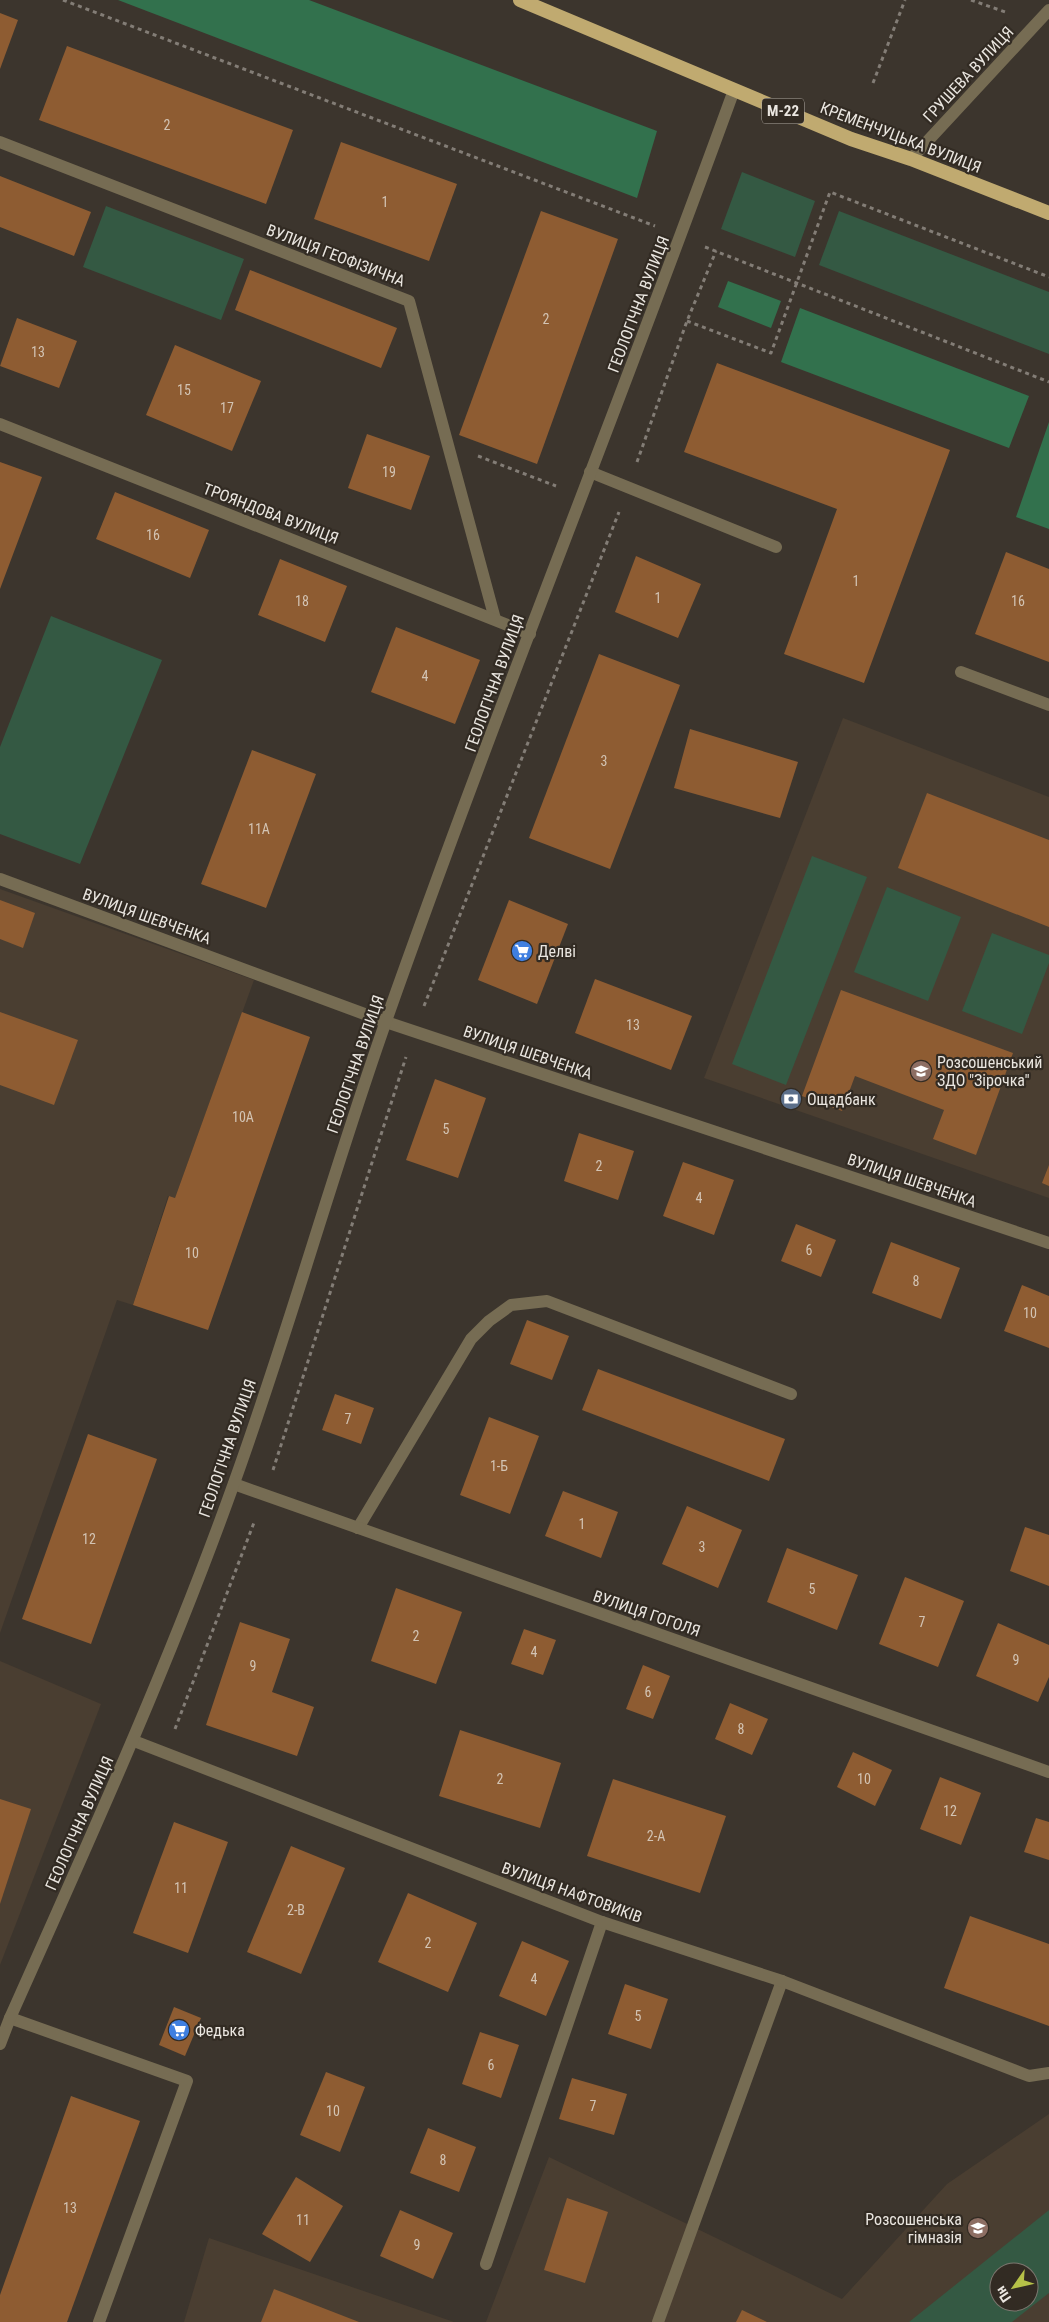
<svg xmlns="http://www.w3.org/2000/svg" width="1049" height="2322" viewBox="0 0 1049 2322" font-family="'Roboto Condensed',sans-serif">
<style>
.built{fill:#4a3e31;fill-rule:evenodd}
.green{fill:#345943;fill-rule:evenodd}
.forest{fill:#32714d}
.building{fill:#8e5c32}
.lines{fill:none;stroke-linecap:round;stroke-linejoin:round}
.path{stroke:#837d76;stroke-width:3;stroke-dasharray:4 4;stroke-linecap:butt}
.service{stroke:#766c53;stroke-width:12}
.minor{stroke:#766c53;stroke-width:12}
.trunk{stroke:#c0aa70;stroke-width:14}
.labels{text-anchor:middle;stroke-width:4.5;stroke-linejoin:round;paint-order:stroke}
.number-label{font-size:14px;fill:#d3c4b4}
.shield{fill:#322b23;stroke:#b3aea7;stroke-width:1}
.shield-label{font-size:15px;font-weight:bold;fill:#eae6e0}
.street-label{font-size:16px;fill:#eae6e0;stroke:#322b23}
.poi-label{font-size:16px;fill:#eae6e0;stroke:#322b23;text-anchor:start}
</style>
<rect width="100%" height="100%" fill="#3c352d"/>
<g class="built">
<polygon points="843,718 1049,797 1049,1198 704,1078"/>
<polygon points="0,889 254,980 175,1198 168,1196 133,1305 117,1300 0,1633"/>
<polygon points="0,1661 101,1704 0,1965"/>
<path d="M1049 2114V2322H486L549 2157 842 2299 947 2184ZM999 2272H1029V2302H999Z"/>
<polygon points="209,2238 454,2322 184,2322"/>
</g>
<g class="green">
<polygon points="742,172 815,201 795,257 721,229"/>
<polygon points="106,206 244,259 221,320 83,267"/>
<polygon points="839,211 1049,292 1049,354 819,265"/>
<polygon points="51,616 162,660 80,864 0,834 0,747"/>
<polygon points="812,856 867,877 786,1085 732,1064"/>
<polygon points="887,887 961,917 928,1001 854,972"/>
<polygon points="992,933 1049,955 1049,963 1022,1034 962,1011"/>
<path d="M1049 2210V2293L1012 2322H909ZM999 2272H1029V2302H999Z"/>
</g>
<g class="forest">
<polygon points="118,0 309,0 657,131 637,198"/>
<polygon points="728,281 781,301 771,328 718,307"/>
<polygon points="800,308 1029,396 1009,448 781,362"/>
<polygon points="1049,422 1049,529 1016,517"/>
</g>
<g class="building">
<polygon points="0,13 18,20 0,69"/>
<polygon points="67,46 293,130 266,204 39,120"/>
<polygon points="341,142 457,184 429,261 314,219"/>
<polygon points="0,176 91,212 74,256 0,227"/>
<polygon points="541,211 618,239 537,464 459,435"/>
<polygon points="250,270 397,328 381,368 235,310"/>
<polygon points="17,318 77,341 59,388 0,366"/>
<polygon points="175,345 261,381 232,451 146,415"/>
<polygon points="717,363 950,450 864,683 784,654 837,509 684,452"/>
<polygon points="367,434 430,456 411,510 348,488"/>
<polygon points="0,462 42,477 0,589"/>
<polygon points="115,492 209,530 190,578 96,539"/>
<polygon points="1006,552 1049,569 1049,662 975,634"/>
<polygon points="636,556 701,584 678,638 615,612"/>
<polygon points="280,559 347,586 325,642 258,615"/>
<polygon points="396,627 480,660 455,724 371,692"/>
<polygon points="599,654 680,685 610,869 529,838"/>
<polygon points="690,729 798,762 780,818 674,788"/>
<polygon points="252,750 316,774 266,908 201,884"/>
<polygon points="927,793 1049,840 1049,927 898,868"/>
<polygon points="0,900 35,913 23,948 0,939"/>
<polygon points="509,900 568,924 537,1004 478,980"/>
<polygon points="595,979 692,1016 671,1070 575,1033"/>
<polygon points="841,990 1013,1053 976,1155 933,1139 944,1110 855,1076 842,1111 802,1096"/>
<polygon points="0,1012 78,1040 54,1105 0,1085"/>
<polygon points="242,1012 310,1037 208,1330 133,1305 169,1196 175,1198"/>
<polygon points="435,1079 486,1098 458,1178 406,1160"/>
<polygon points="579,1133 634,1151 618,1200 564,1181"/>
<polygon points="683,1162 734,1180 714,1235 663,1216"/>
<polygon points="1049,1165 1049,1186 1042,1183"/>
<polygon points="796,1224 836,1240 821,1277 781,1261"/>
<polygon points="891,1242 960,1268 941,1319 872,1293"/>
<polygon points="1022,1285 1049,1296 1049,1348 1004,1331"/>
<polygon points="527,1320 569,1336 552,1380 510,1364"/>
<polygon points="598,1369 785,1439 769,1481 582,1410"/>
<polygon points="335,1394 374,1408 361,1444 322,1430"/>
<polygon points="489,1417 539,1436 510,1514 460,1495"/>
<polygon points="88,1434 157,1459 91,1644 22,1619"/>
<polygon points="563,1491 618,1512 601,1558 545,1536"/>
<polygon points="687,1506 742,1530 718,1588 662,1564"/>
<polygon points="1025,1527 1049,1535 1049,1586 1010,1571"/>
<polygon points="787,1548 858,1575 837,1630 767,1602"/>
<polygon points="905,1577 964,1601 938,1667 879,1644"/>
<polygon points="396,1588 462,1612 436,1684 371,1661"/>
<polygon points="240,1622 290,1639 272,1692 314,1707 297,1756 206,1725"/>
<polygon points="998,1623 1049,1645 1049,1677 1038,1702 976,1676"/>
<polygon points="524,1629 556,1640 543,1675 511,1664"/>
<polygon points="643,1665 670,1676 653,1719 626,1709"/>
<polygon points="730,1703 768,1719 752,1755 715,1739"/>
<polygon points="460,1730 561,1763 540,1828 439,1796"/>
<polygon points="853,1752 892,1770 875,1806 837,1787"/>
<polygon points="940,1777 981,1793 961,1845 920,1829"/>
<polygon points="613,1779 726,1816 700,1893 587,1856"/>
<polygon points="0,1799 31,1809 0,1904"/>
<polygon points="1036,1818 1049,1822 1049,1860 1024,1852"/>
<polygon points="174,1822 228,1842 188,1953 133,1933"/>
<polygon points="291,1846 345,1868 301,1974 247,1952"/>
<polygon points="408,1893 477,1923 448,1992 378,1962"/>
<polygon points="970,1916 1049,1944 1049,2026 944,1988"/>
<polygon points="522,1941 569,1961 546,2016 499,1996"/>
<polygon points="625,1984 668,1999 651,2049 608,2034"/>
<polygon points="174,2007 201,2018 185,2056 159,2045"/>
<polygon points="480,2032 519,2045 501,2098 462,2084"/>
<polygon points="326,2072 365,2087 340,2152 300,2135"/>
<polygon points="572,2078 627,2094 614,2135 559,2119"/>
<polygon points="71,2096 140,2121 67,2322 0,2322 0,2295"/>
<polygon points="428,2128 476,2147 459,2192 410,2173"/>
<polygon points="296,2177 343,2206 310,2262 262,2234"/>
<polygon points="567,2198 608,2212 585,2283 544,2270"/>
<polygon points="400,2210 453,2233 433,2279 380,2256"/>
<polygon points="274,2289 359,2322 261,2322"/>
<polygon points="742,2310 767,2322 736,2322"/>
</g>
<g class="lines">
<g class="path">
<polyline points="63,0 655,226"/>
<polyline points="971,0 1008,13"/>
<polyline points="873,83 905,0"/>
<polyline points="705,247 1049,382"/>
<polyline points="687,321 771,353 830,192 1049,277"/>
<polyline points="478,456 556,486"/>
<polyline points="637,462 687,321 716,251"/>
<polyline points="424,1006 619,512"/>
<polyline points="273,1470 406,1057"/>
<polyline points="175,1729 255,1520"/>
</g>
<g class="service">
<polyline points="0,142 409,301 495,619"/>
<polyline points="590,472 776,547"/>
<polyline points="961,672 1049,705"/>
<polyline points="358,1528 471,1339 489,1321 511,1305 547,1301 791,1394"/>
<polyline points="10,2018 187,2081 99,2322"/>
<polyline points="486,2264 602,1922"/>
<polyline points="658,2322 782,1981"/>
</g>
<g class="minor">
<polyline points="911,159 1049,10"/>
<polyline points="0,424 530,634"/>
<polyline points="0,879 386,1022 1049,1243"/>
<polyline points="234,1484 1049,1772"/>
<polyline points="134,1741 602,1922 782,1981 1029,2076 1049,2073"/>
<path d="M0 2044 10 2018C89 1841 169 1665 234 1483 289 1331 332 1174 386 1021 496 709 621 402 734 90"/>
</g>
<polyline class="trunk" points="520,0 851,139 911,159 1049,213"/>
</g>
<defs>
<g id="supermarket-disc" transform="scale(1.125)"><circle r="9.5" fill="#3f7fe0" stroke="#322b23"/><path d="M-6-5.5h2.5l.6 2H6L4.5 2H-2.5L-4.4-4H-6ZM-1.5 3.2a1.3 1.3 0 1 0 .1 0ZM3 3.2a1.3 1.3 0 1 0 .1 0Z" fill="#fff"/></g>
<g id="school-disc" transform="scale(1.125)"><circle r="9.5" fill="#8d6e63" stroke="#322b23"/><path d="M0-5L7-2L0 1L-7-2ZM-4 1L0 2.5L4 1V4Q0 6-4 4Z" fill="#fff"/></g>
<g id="bank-disc" transform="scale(1.125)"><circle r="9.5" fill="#5c6f8a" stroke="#322b23"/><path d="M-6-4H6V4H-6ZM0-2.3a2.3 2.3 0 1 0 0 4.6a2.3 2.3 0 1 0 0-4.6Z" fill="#fff"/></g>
</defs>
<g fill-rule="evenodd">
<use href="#supermarket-disc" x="522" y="951"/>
<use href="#school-disc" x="921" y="1071"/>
<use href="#bank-disc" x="791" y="1099"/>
<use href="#supermarket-disc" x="179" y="2030"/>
<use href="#school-disc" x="978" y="2228"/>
</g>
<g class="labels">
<g class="number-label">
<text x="167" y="130">2</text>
<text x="385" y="207">1</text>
<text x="546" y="324">2</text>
<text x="38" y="357">13</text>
<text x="184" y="395">15</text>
<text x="227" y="413">17</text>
<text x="389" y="477">19</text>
<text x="153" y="540">16</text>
<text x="856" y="586">1</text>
<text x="658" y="603">1</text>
<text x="302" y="606">18</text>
<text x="1018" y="606">16</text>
<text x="425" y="681">4</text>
<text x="604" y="766">3</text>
<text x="259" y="834">11А</text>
<text x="633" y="1030">13</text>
<text x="243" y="1122">10А</text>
<text x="446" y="1134">5</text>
<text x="599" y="1171">2</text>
<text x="699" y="1203">4</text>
<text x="809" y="1255">6</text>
<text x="192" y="1258">10</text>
<text x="916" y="1286">8</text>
<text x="1030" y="1318">10</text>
<text x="348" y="1424">7</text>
<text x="499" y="1471">1-Б</text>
<text x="582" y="1529">1</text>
<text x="89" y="1544">12</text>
<text x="702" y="1552">3</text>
<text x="812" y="1594">5</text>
<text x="922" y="1627">7</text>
<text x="416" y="1641">2</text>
<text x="534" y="1657">4</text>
<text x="1016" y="1665">9</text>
<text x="253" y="1671">9</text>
<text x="648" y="1697">6</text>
<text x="741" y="1734">8</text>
<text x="500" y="1784">2</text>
<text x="864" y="1784">10</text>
<text x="950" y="1816">12</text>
<text x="656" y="1841">2-А</text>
<text x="181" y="1893">11</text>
<text x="296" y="1915">2-В</text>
<text x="428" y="1948">2</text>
<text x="534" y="1984">4</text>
<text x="638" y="2021">5</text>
<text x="491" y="2070">6</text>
<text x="593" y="2111">7</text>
<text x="333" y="2116">10</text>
<text x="443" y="2165">8</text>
<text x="70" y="2213">13</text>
<text x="303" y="2225">11</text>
<text x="417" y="2250">9</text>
</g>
<rect class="shield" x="762" y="98.5" width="42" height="25" rx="4"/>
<g class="shield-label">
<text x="783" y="116">М-22</text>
</g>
<g class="street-label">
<text transform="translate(968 74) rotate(-47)" y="6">ГРУШЕВА ВУЛИЦЯ</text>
<text transform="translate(901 137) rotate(21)" y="6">КРЕМЕНЧУЦЬКА ВУЛИЦЯ</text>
<text transform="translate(336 255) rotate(21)" y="6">ВУЛИЦЯ ГЕОФІЗИЧНА</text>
<text transform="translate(638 304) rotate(-69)" y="6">ГЕОЛОГІЧНА ВУЛИЦЯ</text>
<text transform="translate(271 513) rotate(21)" y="6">ТРОЯНДОВА ВУЛИЦЯ</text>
<text transform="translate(494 683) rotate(-70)" y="6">ГЕОЛОГІЧНА ВУЛИЦЯ</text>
<text transform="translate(147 916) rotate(20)" y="6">ВУЛИЦЯ ШЕВЧЕНКА</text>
<text transform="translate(528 1052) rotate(19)" y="6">ВУЛИЦЯ ШЕВЧЕНКА</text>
<text transform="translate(355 1064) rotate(-71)" y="6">ГЕОЛОГІЧНА ВУЛИЦЯ</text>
<text transform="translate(912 1180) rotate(19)" y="6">ВУЛИЦЯ ШЕВЧЕНКА</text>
<text transform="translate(227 1448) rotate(-71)" y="6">ГЕОЛОГІЧНА ВУЛИЦЯ</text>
<text transform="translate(647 1613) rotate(19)" y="6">ВУЛИЦЯ ГОГОЛЯ</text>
<text transform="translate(79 1823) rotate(-66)" y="6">ГЕОЛОГІЧНА ВУЛИЦЯ</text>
<text transform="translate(572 1892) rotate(20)" y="6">ВУЛИЦЯ НАФТОВИКІВ</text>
</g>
<g class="poi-label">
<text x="538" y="957">Делві</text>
<text x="937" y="1068">Розсошенський<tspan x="937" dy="18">ЗДО "Зірочка"</tspan></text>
<text x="807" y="1105">Ощадбанк</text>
<text x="195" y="2036">Федька</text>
<text x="962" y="2225" text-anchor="end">Розсошенська<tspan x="962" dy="18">гімназія</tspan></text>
</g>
</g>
<g transform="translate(1014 2287) rotate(236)"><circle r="24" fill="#322b23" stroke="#7c766f"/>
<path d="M0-4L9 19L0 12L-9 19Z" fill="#b6c148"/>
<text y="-8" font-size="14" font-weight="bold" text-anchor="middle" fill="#eae6e0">Пн</text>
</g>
</svg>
